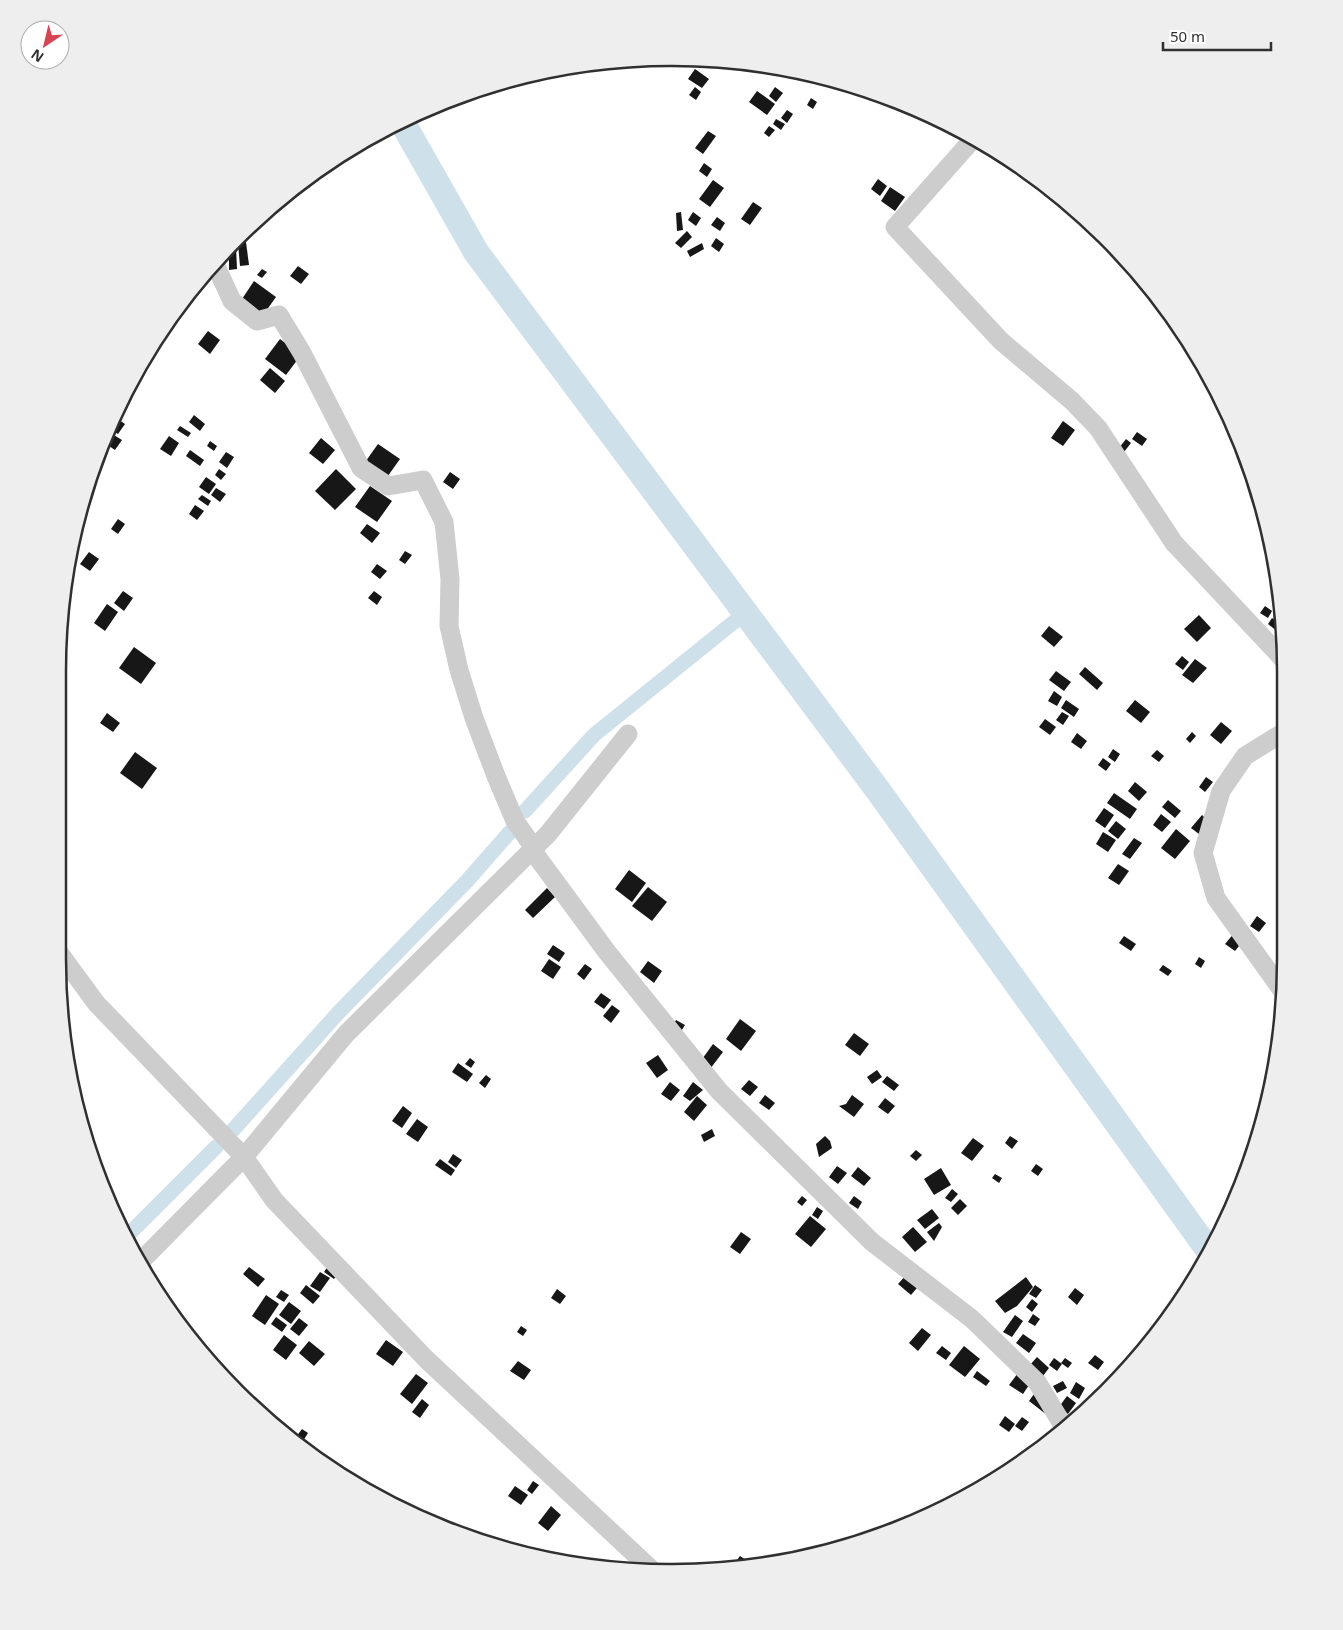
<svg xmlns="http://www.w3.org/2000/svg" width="1343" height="1630" viewBox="0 0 1343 1630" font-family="'Noto Sans',sans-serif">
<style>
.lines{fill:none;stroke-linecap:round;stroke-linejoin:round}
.canal{stroke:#cee0ea;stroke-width:15}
.river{stroke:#cee0ea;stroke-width:26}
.building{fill:#171717}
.minor{stroke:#cdcdcd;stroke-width:19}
.rim{fill:none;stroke:#303030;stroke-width:2.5}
</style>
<rect width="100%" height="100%" fill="#fff"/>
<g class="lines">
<g class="canal">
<polyline points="525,811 594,735 745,613"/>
<polyline points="233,1130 339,1012 467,881 510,832"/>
<polyline points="127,1236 216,1147"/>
</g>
<polyline class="river" points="401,120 476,252 877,789 1209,1251"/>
</g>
<g class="building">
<polygon points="695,69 709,79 702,88 688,79"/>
<polygon points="695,87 701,92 696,100 689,95"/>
<polygon points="775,87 783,93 776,102 769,96"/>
<polygon points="757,91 775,104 767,115 749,102"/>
<polygon points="811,98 817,102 813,109 807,105"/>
<polygon points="787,110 793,114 787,123 781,118"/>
<polygon points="776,119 785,124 781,130 773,124"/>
<polygon points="769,126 775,130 769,137 764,133"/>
<polygon points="708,131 716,136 703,154 695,148"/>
<polygon points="704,163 712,169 707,177 699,171"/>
<polygon points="878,179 887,186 880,196 871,189"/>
<polygon points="713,180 724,188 710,207 699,199"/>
<polygon points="890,187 905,197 895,211 881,201"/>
<polygon points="753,202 762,208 750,225 741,219"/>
<polygon points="681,212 683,230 677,231 676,213"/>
<polygon points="693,212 701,218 696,226 688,220"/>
<polygon points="717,217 725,223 720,231 711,225"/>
<polygon points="687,231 692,237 681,248 675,243"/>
<polygon points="716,238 724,244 719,252 711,246"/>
<polygon points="246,242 249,265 240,266 238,243"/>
<polygon points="702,243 704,249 690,257 687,251"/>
<polygon points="229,247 236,247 237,269 229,270"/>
<polygon points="298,266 309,274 301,284 290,276"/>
<polygon points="262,269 267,272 262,278 257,275"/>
<polygon points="254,281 276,297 261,318 240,302"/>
<polygon points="208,331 220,340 210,354 198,344"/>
<polygon points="280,339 301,355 286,375 265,359"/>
<polygon points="270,368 285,381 275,393 260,380"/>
<polygon points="194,415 205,424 200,431 189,422"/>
<polygon points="115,417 125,424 118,434 109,428"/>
<polygon points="1063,421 1075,430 1063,446 1051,438"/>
<polygon points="180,426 191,433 188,437 177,430"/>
<polygon points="107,431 122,440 115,450 103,442"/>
<polygon points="1137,432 1147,439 1142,446 1132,439"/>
<polygon points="169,436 179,443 171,456 160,449"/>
<polygon points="321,438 335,450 323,464 309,453"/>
<polygon points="1126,439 1131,443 1124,452 1119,448"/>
<polygon points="210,441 217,446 214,451 207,446"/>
<polygon points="378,444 400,459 385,480 363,465"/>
<polygon points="190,450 204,460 200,466 186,456"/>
<polygon points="226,452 234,457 227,468 219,462"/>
<polygon points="94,469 100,473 89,489 88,489"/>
<polygon points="219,469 226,474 221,480 215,475"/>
<polygon points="336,469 356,489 335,510 315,491"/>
<polygon points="450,472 460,479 453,489 443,482"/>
<polygon points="206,477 216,484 209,494 199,487"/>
<polygon points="370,486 392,501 377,522 355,507"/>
<polygon points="216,488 226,494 220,502 211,495"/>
<polygon points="202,495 211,501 208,506 198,499"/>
<polygon points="195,505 204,511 197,520 189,514"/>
<polygon points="118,519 125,524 118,534 111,529"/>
<polygon points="367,524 380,533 372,543 360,533"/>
<polygon points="405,551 412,555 405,564 399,560"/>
<polygon points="89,552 99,559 90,571 80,564"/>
<polygon points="377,564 387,571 380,579 371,572"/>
<polygon points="123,591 133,598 124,611 114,603"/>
<polygon points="374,591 382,597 377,605 368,598"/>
<polygon points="107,604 118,612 105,631 94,623"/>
<polygon points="1265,606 1272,611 1268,618 1260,613"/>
<polygon points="1199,615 1211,628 1197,642 1184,629"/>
<polygon points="1272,618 1283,625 1278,632 1268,624"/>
<polygon points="1049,626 1063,637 1054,647 1041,636"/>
<polygon points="134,647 156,663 141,684 119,668"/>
<polygon points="1182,656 1189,662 1183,670 1175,664"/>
<polygon points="1195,659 1207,668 1193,683 1182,675"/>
<polygon points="1085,667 1103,683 1097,690 1079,674"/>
<polygon points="1056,671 1071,682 1064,691 1049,680"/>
<polygon points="1054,691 1062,697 1057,706 1048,701"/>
<polygon points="1066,700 1079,709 1074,717 1061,708"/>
<polygon points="1135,700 1150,712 1141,723 1126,711"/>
<polygon points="1062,712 1069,716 1063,725 1056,720"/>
<polygon points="107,713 120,723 113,732 100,723"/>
<polygon points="1045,719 1056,727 1050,735 1039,727"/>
<polygon points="1221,722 1232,731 1221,744 1210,735"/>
<polygon points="1192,732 1196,736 1190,743 1186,739"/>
<polygon points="1077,733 1087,741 1081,749 1071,742"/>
<polygon points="1113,749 1120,754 1115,762 1108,757"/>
<polygon points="1157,750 1164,756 1159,762 1151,756"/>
<polygon points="135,752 157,768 142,789 120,773"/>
<polygon points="1103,758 1111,764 1106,771 1098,765"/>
<polygon points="1206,777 1213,782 1205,792 1199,787"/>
<polygon points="1135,782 1147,792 1139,801 1128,791"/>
<polygon points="1114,793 1137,809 1130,819 1107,803"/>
<polygon points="1168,800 1181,811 1175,818 1162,807"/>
<polygon points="1104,808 1114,815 1105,828 1095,821"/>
<polygon points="1161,814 1171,822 1162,832 1153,825"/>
<polygon points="1202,815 1210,822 1199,834 1191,828"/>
<polygon points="1116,821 1126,829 1118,839 1108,831"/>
<polygon points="1176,829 1190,841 1175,859 1161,848"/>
<polygon points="1103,832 1116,840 1108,852 1096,844"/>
<polygon points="1134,838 1142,843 1130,859 1122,854"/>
<polygon points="1118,864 1129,871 1119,885 1108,878"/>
<polygon points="629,870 646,883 632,902 615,889"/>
<polygon points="648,887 667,902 652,921 632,906"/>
<polygon points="547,888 555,897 533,918 525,910"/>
<polygon points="1257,916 1266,923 1259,932 1250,926"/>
<polygon points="1235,932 1244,940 1235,951 1225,944"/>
<polygon points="1124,936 1136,944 1131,951 1119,943"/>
<polygon points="553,945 565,953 559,962 547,954"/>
<polygon points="1199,957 1205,961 1201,968 1195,964"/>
<polygon points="549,959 561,967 553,979 541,971"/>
<polygon points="648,961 662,971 654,983 640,972"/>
<polygon points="585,964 592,969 584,980 577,974"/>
<polygon points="1163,965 1172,971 1168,976 1159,970"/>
<polygon points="601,993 611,1000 604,1009 594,1002"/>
<polygon points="612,1005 620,1011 611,1023 603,1016"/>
<polygon points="740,1019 756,1031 741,1051 726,1039"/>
<polygon points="676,1020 685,1025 680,1033 671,1028"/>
<polygon points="854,1033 869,1044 860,1056 845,1045"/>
<polygon points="713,1044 723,1052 710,1069 700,1062"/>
<polygon points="658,1055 668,1070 657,1078 646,1063"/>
<polygon points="470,1058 475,1062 471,1068 465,1064"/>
<polygon points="458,1063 473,1074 467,1082 452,1072"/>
<polygon points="877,1070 882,1077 872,1084 867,1077"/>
<polygon points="486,1075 491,1079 485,1088 479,1083"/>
<polygon points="887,1076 899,1085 894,1091 882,1082"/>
<polygon points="749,1080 758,1087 750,1096 741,1089"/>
<polygon points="670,1082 680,1090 671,1101 661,1094"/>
<polygon points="693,1082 703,1090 690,1101 683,1096"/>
<polygon points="1267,1090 1269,1092 1267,1102 1262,1099"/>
<polygon points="765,1095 775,1103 769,1110 759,1103"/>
<polygon points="852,1095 864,1104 854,1117 839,1106 846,1104"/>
<polygon points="697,1096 707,1105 694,1121 684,1112"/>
<polygon points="885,1098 895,1106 888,1114 878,1107"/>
<polygon points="403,1106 412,1113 402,1128 392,1121"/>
<polygon points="417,1119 428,1127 418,1142 406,1134"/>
<polygon points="712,1129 715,1136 704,1142 701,1135"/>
<polygon points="825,1136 830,1141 832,1148 819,1157 816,1144"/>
<polygon points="1010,1136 1018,1141 1012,1149 1005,1143"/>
<polygon points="973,1138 984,1146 972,1161 961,1153"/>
<polygon points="916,1150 922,1155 916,1161 910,1156"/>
<polygon points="453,1154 462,1160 456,1168 448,1162"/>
<polygon points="440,1159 455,1170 451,1176 435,1165"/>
<polygon points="1036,1164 1043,1169 1038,1176 1031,1171"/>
<polygon points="837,1166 847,1173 838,1184 829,1177"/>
<polygon points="858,1167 871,1178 864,1186 851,1176"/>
<polygon points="941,1168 951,1185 934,1195 924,1179"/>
<polygon points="995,1174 1002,1178 999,1183 992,1178"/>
<polygon points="952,1189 958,1194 951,1202 945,1198"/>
<polygon points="802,1196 807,1200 802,1206 797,1202"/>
<polygon points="854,1196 862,1202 858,1209 849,1203"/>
<polygon points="960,1199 967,1206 958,1215 951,1208"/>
<polygon points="817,1207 823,1211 818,1219 812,1215"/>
<polygon points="932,1209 939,1218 925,1229 917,1220"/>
<polygon points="810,1216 826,1229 811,1247 795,1234"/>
<polygon points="939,1223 942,1227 934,1241 927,1232"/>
<polygon points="913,1227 927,1242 915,1252 902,1237"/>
<polygon points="741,1232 751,1239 740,1254 730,1247"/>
<polygon points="915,1265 927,1276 911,1295 898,1284"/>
<polygon points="328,1266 338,1274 334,1279 324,1272"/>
<polygon points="249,1267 265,1279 258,1287 243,1274"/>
<polygon points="320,1272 330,1278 320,1292 310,1286"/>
<polygon points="1026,1277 1033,1287 1017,1306 1005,1313 995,1301"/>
<polygon points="306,1285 320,1296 313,1304 300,1293"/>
<polygon points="1035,1285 1042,1290 1036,1298 1029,1294"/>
<polygon points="1075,1288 1084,1295 1077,1305 1068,1297"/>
<polygon points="557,1289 566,1296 560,1304 551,1298"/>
<polygon points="281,1290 289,1295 284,1302 276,1297"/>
<polygon points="266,1295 279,1304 265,1325 252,1316"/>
<polygon points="1032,1299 1038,1304 1032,1312 1026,1307"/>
<polygon points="289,1302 301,1311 291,1324 279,1315"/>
<polygon points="1033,1314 1040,1319 1035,1326 1028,1322"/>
<polygon points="1015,1315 1023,1321 1012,1337 1003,1332"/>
<polygon points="276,1317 287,1325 282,1332 271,1324"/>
<polygon points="299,1318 308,1325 299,1336 290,1329"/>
<polygon points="521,1326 527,1330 523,1336 517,1332"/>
<polygon points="922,1328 931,1335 918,1351 909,1343"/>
<polygon points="1023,1334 1036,1343 1029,1353 1016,1343"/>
<polygon points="284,1335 297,1345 286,1360 273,1350"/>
<polygon points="386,1340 403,1352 393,1366 376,1354"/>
<polygon points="309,1341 325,1354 314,1366 299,1353"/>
<polygon points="942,1346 951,1353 946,1360 936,1353"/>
<polygon points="964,1346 980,1359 965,1377 949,1365"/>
<polygon points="1095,1355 1104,1362 1098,1370 1088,1363"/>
<polygon points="1037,1357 1049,1368 1043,1376 1030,1365"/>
<polygon points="1054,1358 1062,1364 1057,1371 1049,1365"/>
<polygon points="1065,1358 1072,1363 1068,1368 1061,1363"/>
<polygon points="518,1361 531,1370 524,1380 510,1371"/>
<polygon points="977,1371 990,1381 986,1386 973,1377"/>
<polygon points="1018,1373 1031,1382 1023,1394 1009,1385"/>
<polygon points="416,1374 428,1383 412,1404 400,1394"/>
<polygon points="1063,1381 1067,1388 1057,1393 1053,1386"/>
<polygon points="1076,1382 1085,1388 1079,1399 1070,1393"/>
<polygon points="1034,1394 1047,1415 1029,1401"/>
<polygon points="1067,1396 1076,1403 1068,1414 1059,1407"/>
<polygon points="422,1399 429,1405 420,1418 412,1412"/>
<polygon points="1005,1416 1015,1424 1009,1432 999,1425"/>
<polygon points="1022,1417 1029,1422 1022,1431 1015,1426"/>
<polygon points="302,1429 308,1433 303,1441 296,1437"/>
<polygon points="533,1481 539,1485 532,1494 527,1490"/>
<polygon points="515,1486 528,1495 521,1505 508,1496"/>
<polygon points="551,1506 561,1515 548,1531 538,1523"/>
<polygon points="740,1556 751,1563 734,1564"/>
</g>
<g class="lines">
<g class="minor">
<polyline points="974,138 895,227 1001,341 1072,401 1098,428 1174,543 1284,660"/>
<polyline points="215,264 232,301 257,321 279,315 302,353 361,468 388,486 423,480 444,522 450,579 449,626 459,670 474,718 496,776 515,821 534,848"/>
<polyline points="1284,732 1245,756 1221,791 1203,853 1216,898 1284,993"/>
<polyline points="532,850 607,952 719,1091 872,1242 972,1319 1037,1382 1064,1427"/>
<polyline points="58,951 96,1003 244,1157 274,1200 426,1359 652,1570"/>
<polyline points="139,1263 244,1157 346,1034 548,834 628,734"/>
</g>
</g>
<path d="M0 0H1343V1630H0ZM671 66H672A605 605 0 0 1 1277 671V959A605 605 0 0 1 672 1564H671A605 605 0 0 1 66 959V671A605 605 0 0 1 671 66Z" fill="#eee" fill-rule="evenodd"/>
<path class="rim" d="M671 66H672A605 605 0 0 1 1277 671V959A605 605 0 0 1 672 1564H671A605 605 0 0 1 66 959V671A605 605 0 0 1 671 66Z"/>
<g transform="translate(45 45) rotate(215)"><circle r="24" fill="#ffffff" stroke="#acacac"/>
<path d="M0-4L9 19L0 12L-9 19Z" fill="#d84251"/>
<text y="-8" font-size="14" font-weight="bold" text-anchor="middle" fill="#303030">N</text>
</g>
<path d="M1163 42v8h108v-8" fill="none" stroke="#303030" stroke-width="2.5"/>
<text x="1170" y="42" font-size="15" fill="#303030" stroke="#ffffff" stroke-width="4" paint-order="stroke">50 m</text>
</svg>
